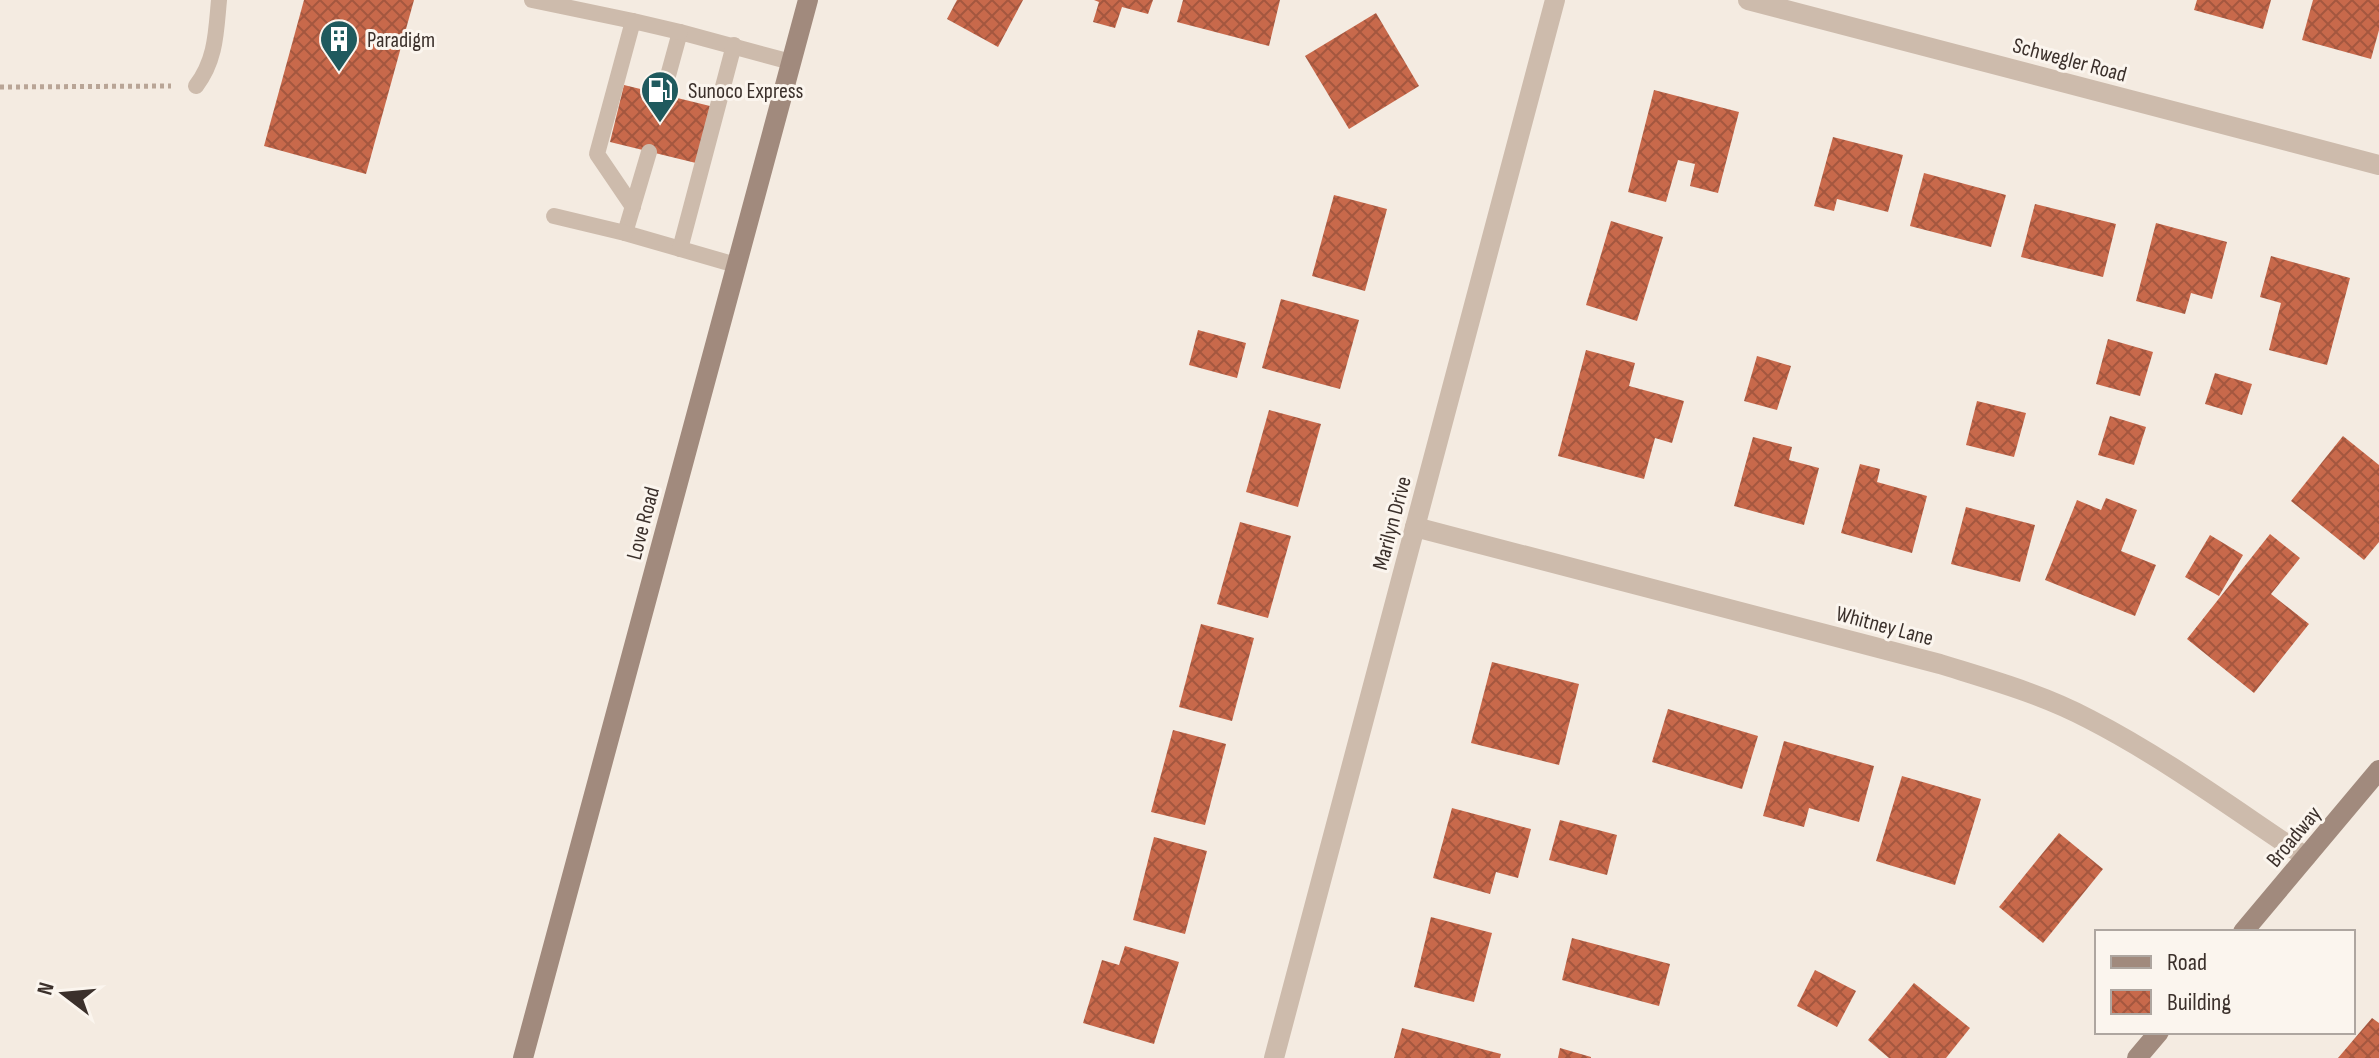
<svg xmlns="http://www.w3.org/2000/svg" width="2379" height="1058" viewBox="0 0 2379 1058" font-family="'Sofia Sans Condensed',sans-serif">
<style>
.building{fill:url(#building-cross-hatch)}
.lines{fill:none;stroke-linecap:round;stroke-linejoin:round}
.path{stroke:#b9a596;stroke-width:5;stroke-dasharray:4 4;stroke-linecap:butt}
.lane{stroke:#cdbbac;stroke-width:16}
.street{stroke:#cdbbac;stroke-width:20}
.secondary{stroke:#a18a7d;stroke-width:20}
.labels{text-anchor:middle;stroke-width:6;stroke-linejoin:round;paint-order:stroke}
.poi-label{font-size:22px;fill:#3b302b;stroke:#fbf5ee;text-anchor:start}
.street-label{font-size:22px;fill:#3b302b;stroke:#fbf5ee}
</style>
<defs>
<pattern id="building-cross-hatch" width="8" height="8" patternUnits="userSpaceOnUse" patternTransform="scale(2)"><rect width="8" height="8" fill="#c8694b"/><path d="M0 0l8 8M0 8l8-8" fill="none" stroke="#a4573f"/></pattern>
</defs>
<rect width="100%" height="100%" fill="#f4ebe1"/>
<g class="building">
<polygon points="304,0 414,0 366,174 264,146"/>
<polygon points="957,0 1023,0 998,47 947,19"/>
<polygon points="1094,0 1153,0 1148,14 1122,7 1115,28 1093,22 1099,2"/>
<polygon points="1183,0 1280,0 1269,46 1177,22"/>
<polygon points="2197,0 2271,0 2263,29 2194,10"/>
<polygon points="2313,0 2379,0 2379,30 2371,59 2302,40"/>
<polygon points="1376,13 1419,86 1349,129 1305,56"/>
<polygon points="624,85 710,106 696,163 610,142"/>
<polygon points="1654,90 1739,112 1718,193 1690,186 1695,164 1678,160 1666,202 1628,192"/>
<polygon points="1833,137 1903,155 1888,212 1837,199 1834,211 1814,206"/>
<polygon points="1924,173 2006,195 1991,247 1910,226"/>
<polygon points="1334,195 1387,209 1365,291 1312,276"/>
<polygon points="2035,204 2116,224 2103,277 2021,257"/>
<polygon points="1611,221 1663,237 1637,321 1586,305"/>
<polygon points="2156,223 2227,242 2212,299 2191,293 2185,314 2136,301"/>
<polygon points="2271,256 2350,278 2327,365 2269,350 2281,303 2260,297"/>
<polygon points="1281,299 1359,320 1340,389 1262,368"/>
<polygon points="1198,330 1246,343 1237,378 1189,365"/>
<polygon points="2108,339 2153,352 2140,396 2096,384"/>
<polygon points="1586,350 1635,363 1629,386 1684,401 1672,443 1655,438 1644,479 1558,456"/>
<polygon points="1757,356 1791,366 1777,410 1744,401"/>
<polygon points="2215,373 2252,384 2242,415 2205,404"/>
<polygon points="1977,401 2026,413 2014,457 1966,445"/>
<polygon points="1269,410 1321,424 1298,507 1246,492"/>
<polygon points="2110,416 2146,427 2134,465 2098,455"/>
<polygon points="2343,436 2379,465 2379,542 2364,560 2291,501"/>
<polygon points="1753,437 1792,447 1789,460 1819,468 1804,525 1734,506"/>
<polygon points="1860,464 1880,469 1877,482 1927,496 1912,553 1841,533"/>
<polygon points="2106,498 2137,510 2121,551 2156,565 2135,616 2045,580 2077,500 2101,510"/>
<polygon points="1966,507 2035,525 2020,582 1951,564"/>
<polygon points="1240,522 1291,536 1268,618 1217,604"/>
<polygon points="2270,534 2300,558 2271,594 2309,624 2254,693 2187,639"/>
<polygon points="2210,535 2243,555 2219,596 2185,577"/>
<polygon points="1201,624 1254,638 1232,721 1179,707"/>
<polygon points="1492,662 1579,684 1559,765 1471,743"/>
<polygon points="1668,709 1758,736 1742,789 1652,762"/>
<polygon points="1173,730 1226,744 1205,825 1151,812"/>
<polygon points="1784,741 1874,766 1859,822 1809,808 1804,827 1763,816"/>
<polygon points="1902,776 1981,799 1955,885 1876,861"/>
<polygon points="1452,808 1531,829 1518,878 1496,872 1490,894 1433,878"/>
<polygon points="1560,820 1617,835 1607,875 1549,860"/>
<polygon points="2059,833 2103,869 2043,943 1999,907"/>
<polygon points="1154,837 1207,851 1185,934 1133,920"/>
<polygon points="1431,917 1492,933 1474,1002 1414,987"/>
<polygon points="1572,938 1670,964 1659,1006 1562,980"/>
<polygon points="1125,946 1179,962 1154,1044 1083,1023 1102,960 1119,965"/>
<polygon points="1815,970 1856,991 1837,1027 1797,1006"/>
<polygon points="1914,983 1970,1028 1946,1058 1889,1058 1868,1040"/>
<polygon points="2372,1018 2379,1023 2379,1058 2338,1058"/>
<polygon points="1402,1028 1501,1054 1500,1058 1394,1058"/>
<polygon points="1560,1048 1591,1057 1591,1058 1558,1058"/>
</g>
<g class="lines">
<polyline class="path" points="0,87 171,86"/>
<g class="lane">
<polyline points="532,0 633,21"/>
<path d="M196 86C216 60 216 32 219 0"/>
<polyline points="663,94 680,32 791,62"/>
<polyline points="649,152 625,233 736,265"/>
<polyline points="633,207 597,154 633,21 680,32"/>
<polyline points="554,216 625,233"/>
<polyline points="680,249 734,45"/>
</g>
<g class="street">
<polyline points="1748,0 2379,165"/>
<path d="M1415 527 1940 664C1991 680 2042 694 2089 719 2165 758 2235 810 2306 857"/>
<polyline points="1274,1058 1555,0"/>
</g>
<g class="secondary">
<polyline points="2243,932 2379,770"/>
<polyline points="523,1058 808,0"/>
<polyline points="2137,1058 2159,1032"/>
</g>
</g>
<defs>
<g id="building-pin" transform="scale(2)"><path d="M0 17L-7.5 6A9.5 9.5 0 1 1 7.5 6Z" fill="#1f5a5e" stroke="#fbf5ee"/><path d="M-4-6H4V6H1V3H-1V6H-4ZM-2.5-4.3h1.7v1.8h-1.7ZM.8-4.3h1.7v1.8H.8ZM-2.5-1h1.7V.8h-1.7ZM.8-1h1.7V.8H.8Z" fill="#fff"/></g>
<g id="fuel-pin" transform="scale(2)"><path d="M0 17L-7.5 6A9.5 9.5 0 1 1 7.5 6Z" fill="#1f5a5e" stroke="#fbf5ee"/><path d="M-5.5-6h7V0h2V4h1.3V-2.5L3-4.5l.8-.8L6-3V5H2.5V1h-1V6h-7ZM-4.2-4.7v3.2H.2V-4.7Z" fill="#fff"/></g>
</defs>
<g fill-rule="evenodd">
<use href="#building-pin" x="339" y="39"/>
<use href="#fuel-pin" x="660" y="90"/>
</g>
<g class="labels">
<g class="poi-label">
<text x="367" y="47">Paradigm</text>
<text x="688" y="98">Sunoco Express</text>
</g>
<g class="street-label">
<text transform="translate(2070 59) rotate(15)" y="8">Schwegler Road</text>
<text transform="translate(642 523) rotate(-75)" y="8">Love Road</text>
<text transform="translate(1391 523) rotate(-75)" y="8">Marilyn Drive</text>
<text transform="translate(1885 625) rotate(15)" y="8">Whitney Lane</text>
<text transform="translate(2293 836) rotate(-50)" y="8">Broadway</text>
</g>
</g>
<rect x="2095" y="930" width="260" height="104" fill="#fbf5ee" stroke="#aea6a0" stroke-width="2"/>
<rect x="2111" y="956" width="40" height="12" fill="#a18a7d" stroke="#aea6a0" stroke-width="2"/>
<text x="2167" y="970" font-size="24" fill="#3b302b">Road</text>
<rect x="2111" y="990" width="40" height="24" fill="url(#building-cross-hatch)" stroke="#aea6a0" stroke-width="2"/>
<text x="2167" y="1010" font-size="24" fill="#3b302b">Building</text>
<g transform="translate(64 994) rotate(286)" stroke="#fbf5ee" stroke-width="6" paint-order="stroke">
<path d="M0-6L14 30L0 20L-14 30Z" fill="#3b302b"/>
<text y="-12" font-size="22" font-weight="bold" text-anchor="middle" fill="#3b302b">N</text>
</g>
</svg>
